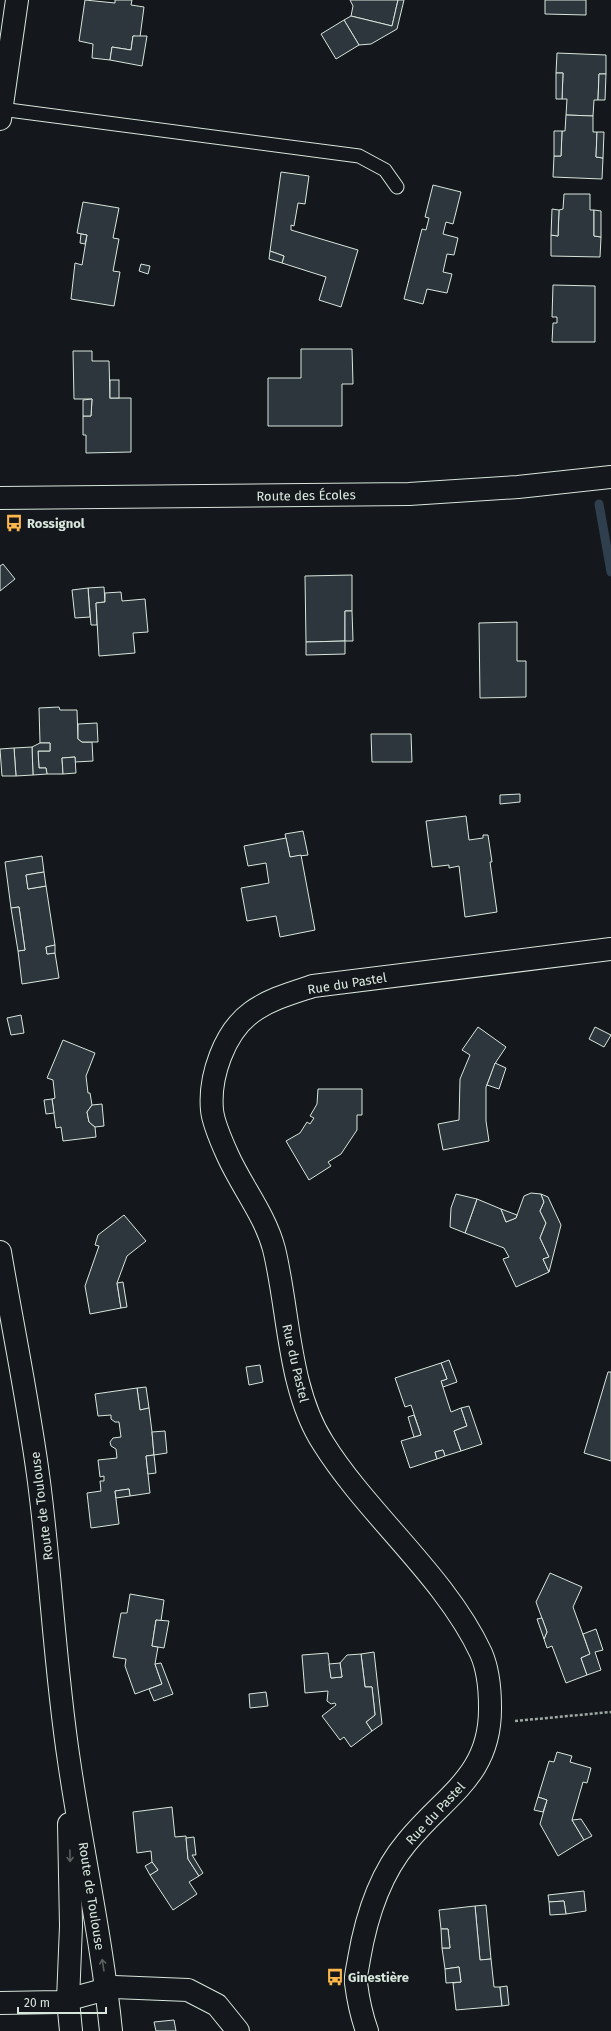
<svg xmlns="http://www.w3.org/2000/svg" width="611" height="2031" viewBox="0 0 611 2031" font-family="'Fira Sans',sans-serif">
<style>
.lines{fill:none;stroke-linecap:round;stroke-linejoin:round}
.stream{stroke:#2f3f4d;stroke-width:9}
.building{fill:#2c363c;stroke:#d8e6dc}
.service-casing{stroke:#d8e6dc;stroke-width:15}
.minor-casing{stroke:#d8e6dc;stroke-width:24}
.tertiary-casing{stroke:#d8e6dc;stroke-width:24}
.path{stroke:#9da8a2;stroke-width:2.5;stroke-dasharray:3 2;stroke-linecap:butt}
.service{stroke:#14181c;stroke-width:13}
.minor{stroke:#14181c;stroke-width:22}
.tertiary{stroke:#14181c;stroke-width:22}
.oneway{stroke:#59605f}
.labels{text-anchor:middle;stroke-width:3;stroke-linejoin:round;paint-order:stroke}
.street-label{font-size:13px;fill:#d8e6dc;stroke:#14181c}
.poi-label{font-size:13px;font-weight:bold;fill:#d8e6dc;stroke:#14181c;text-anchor:start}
</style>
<rect width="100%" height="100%" fill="#14181c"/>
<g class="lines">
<polyline class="stream" points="599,504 611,572"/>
</g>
<g class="building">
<polygon points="85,0 115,3 115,0 132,0 131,5 144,7 140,37 133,36 131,50 112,47 110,60 92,58 93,44 79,41"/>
<polygon points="350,0 398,0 392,26 351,16 353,6"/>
<polygon points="398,0 404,0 397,29 371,44 359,45 344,20 351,16 392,26"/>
<polygon points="545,0 586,0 586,15 545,14"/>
<polygon points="344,20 359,45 336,59 321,34"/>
<polygon points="133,36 147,36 142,66 110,60 112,47 131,50"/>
<polygon points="557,53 606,55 606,74 599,74 598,100 594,100 593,116 566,115 567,99 562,99 563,73 556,73"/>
<polygon points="556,73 563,73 562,99 556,99"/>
<polygon points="599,74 606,74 605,100 598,100"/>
<polygon points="566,115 593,116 593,132 597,132 596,157 603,158 602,179 553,177 554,156 561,156 562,131 565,131"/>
<polygon points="554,131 562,131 561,156 554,156"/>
<polygon points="597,132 604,132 603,158 596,157"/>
<polygon points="281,172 309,176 305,204 298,203 294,226 291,225 291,230 358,250 341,307 319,300 326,277 282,263 284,256 270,251"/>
<polygon points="433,185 461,192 453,224 446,222 443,234 458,238 454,255 447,254 443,272 452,274 447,293 427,289 423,304 404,299 422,229 426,230 429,218 425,217"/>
<polygon points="564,194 590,194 590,210 594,210 594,236 601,237 600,257 551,256 551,235 558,236 559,210 563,209"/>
<polygon points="83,202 119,208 113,238 119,239 113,271 120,272 114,306 71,299 75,263 82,265 87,235 77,233"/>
<polygon points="552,209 559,210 558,236 551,235"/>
<polygon points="594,210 601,211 601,237 594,236"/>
<polygon points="81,234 87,235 85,244 80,243"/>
<polygon points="270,251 284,256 282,263 269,259"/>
<polygon points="141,264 150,266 148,274 139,271"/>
<polygon points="553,285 595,286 595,342 552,342 553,323 557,323 557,317 552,317"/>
<polygon points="301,349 352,349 353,384 342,384 342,426 268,426 268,378 301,378"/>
<polygon points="73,351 92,351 92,361 109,361 110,398 131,398 131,452 86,453 86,435 83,435 83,416 91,416 92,399 74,399"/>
<rect x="110" y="380" width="9" height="18"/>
<polygon points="92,399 91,416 83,416 83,400"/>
<polygon points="3,564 15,579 0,591 0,566"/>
<polygon points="352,575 352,611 345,611 345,641 306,642 305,576"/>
<polygon points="104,587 105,602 96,603 97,625 91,625 88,588"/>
<polygon points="88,588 90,617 75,618 72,590"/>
<polygon points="121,592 122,601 145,599 148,632 133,633 135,653 99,656 96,603 105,602 105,593"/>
<polygon points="345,611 352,611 353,641 345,641"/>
<polygon points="517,622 517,661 526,661 526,697 480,698 479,623"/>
<polygon points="345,641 345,654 306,655 306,642"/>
<polygon points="59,707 60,710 77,710 78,739 82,742 92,742 93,761 75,762 75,757 62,758 63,774 47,774 46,768 39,768 38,751 50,751 50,743 40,743 39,708"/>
<polygon points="97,723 98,742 82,742 78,739 78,724"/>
<polygon points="371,734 411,734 412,762 372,762"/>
<polygon points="40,743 50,743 50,751 38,751 39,768 46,768 47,774 33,775 32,747"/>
<polygon points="32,747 33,775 16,776 14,748"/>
<polygon points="14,748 16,776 2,776 0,749"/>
<polygon points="75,757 76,773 63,774 62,758"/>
<polygon points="520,794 520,802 500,804 500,795"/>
<polygon points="466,816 469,840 483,838 483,835 488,835 492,862 490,862 497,912 465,917 459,866 449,868 449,865 432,867 426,821"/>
<polygon points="303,831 308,855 290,857 285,834"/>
<polygon points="286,838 290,857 301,855 315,930 280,937 276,916 247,921 241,888 269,883 266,863 248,866 244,846"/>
<polygon points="42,856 44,872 26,875 28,889 46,886 55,945 46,947 47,954 55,953 59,978 22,984 18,951 25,950 19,907 11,908 5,862"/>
<polygon points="44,872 46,886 28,889 26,875"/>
<polygon points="19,907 25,950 18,951 11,908"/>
<polygon points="55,945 55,953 47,954 46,947"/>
<polygon points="21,1015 24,1033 11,1035 7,1018"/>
<polygon points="478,1027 506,1047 496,1062 486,1087 486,1121 489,1141 443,1150 438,1124 459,1120 460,1079 470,1055 462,1050"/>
<polygon points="595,1027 611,1035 604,1047 589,1039"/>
<polygon points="63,1040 95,1053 86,1076 88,1093 90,1093 92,1105 87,1112 89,1122 95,1127 96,1137 63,1141 61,1127 56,1128 52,1099 55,1098 53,1080 47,1078"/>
<polygon points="495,1063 506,1068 499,1089 487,1085"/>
<polygon points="318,1089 362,1089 362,1115 357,1115 357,1130 341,1154 328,1162 331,1166 309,1180 286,1141 300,1133 307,1122 310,1124 314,1118 310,1116 317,1104"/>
<polygon points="52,1099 54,1113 46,1114 44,1100"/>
<polygon points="102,1104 104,1126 95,1127 89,1122 87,1112 92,1105"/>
<polygon points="531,1193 541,1194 544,1202 540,1211 546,1223 540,1238 549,1257 543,1259 549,1272 516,1287 503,1259 509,1257 504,1248 465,1233 477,1199 501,1209 506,1222 516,1218 524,1196"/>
<polygon points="456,1194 477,1199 465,1233 450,1227 451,1208"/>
<polygon points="541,1194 548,1197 561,1225 549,1272 543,1259 549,1257 540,1238 546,1223 540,1211 544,1202"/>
<polygon points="501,1209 517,1215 516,1218 506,1222"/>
<polygon points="124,1215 146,1241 127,1256 117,1283 121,1308 90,1314 85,1286 99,1246 95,1245 98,1235"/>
<polygon points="123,1282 127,1307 121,1308 117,1283"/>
<polygon points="449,1360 457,1382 443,1387 441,1381 447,1379 441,1363"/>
<polygon points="441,1363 447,1379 441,1381 451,1412 461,1408 467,1426 454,1431 461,1451 445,1456 443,1450 435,1452 437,1459 410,1468 401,1441 421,1435 411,1405 405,1407 395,1378"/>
<polygon points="260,1365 263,1382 249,1385 246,1367"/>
<polygon points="608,1372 611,1372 611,1461 584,1453"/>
<polygon points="146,1387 149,1408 140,1410 137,1388"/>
<polygon points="137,1388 140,1410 149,1408 152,1432 154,1455 146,1456 150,1493 130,1496 129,1489 115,1491 119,1524 91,1528 87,1493 101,1491 100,1481 104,1481 104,1476 100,1477 98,1460 117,1458 116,1449 111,1446 110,1442 113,1438 121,1437 119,1422 115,1422 111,1419 111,1415 98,1416 95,1394"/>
<polygon points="469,1406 482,1444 461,1451 454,1431 467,1426 461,1408"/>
<polygon points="414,1415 421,1435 414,1437 408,1417"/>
<polygon points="165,1431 167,1453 154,1455 152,1432"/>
<polygon points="443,1450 445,1456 437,1459 435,1452"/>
<polygon points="154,1455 156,1473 148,1474 146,1456"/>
<polygon points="129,1489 130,1496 116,1498 115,1491"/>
<polygon points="550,1573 582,1587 573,1607 590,1654 581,1658 587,1675 566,1683 552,1646 547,1648 544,1639 547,1632 536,1602"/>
<polygon points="130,1594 164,1600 161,1621 156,1620 152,1646 158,1647 155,1664 162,1684 135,1694 125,1666 126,1659 113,1657 121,1613 127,1613"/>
<polygon points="542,1618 547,1632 544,1639 537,1619"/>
<polygon points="156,1620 169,1621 164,1648 152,1646"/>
<polygon points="596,1629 603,1650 595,1652 601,1670 587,1675 581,1658 590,1654 583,1634"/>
<polygon points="374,1652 382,1724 372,1731 366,1722 375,1715 372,1687 365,1687 361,1654"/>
<polygon points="328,1653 331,1678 342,1677 340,1663 347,1655 361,1654 365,1687 372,1687 375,1715 366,1722 372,1731 351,1747 344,1737 340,1740 322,1716 336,1705 335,1703 331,1704 327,1701 328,1691 305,1693 302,1655"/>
<polygon points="161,1663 173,1694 154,1701 149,1689 162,1684 155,1664"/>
<polygon points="340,1663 342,1677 331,1678 329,1664"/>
<polygon points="266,1692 268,1706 250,1708 249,1694"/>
<polygon points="557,1752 572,1756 570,1762 591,1768 587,1783 583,1782 572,1820 584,1840 558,1856 540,1824 547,1800 538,1797 549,1761 554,1762"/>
<polygon points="538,1797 547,1800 543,1812 534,1810"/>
<polygon points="172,1807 175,1837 186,1836 188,1859 199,1876 189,1882 197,1894 173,1910 150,1875 158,1870 152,1862 151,1851 137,1853 133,1812"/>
<polygon points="581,1819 592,1836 584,1840 572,1820"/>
<polygon points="194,1837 196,1855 192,1855 203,1873 199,1876 188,1859 186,1838"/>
<polygon points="152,1862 158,1870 150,1875 145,1866"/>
<polygon points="584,1891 586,1911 566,1914 564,1901 549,1902 548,1895"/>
<polygon points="564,1901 566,1914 550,1915 549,1902"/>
<polygon points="486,1905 491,1959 480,1960 475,1906"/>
<polygon points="475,1906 480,1960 491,1959 494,1987 500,1987 502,2006 456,2010 453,1983 461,1982 459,1967 445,1969 442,1948 450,1948 448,1929 441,1929 439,1910"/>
<polygon points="441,1929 448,1929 450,1948 442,1948"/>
<polygon points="459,1967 461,1982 446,1983 445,1969"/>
<polygon points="507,1986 509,2005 502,2006 500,1987"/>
<polygon points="174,2020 176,2031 156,2031 154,2022"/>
</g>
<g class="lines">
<g class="service-casing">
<polyline id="service" points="1,109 359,156 385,170 397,187"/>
</g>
<g class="minor-casing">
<g id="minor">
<polyline points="0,498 409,494 518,487 611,477"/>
<polyline points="0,2003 59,2002 114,1987 188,1990 217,2005 238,2031"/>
<path d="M367 2031C362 2017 358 1999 356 1983 355 1976 358 1967 359 1959 366 1918 380 1874 407 1842 445 1795 491 1776 490 1707 490 1689 488 1669 481 1653 445 1576 368 1515 323 1443 288 1389 289 1310 274 1249 265 1215 242 1187 228 1156 223 1145 213 1122 212 1110 209 1077 224 1032 252 1012 270 999 292 993 313 986L611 949"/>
</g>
</g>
<g class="tertiary-casing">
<g id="tertiary">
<polyline points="0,119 17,0"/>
<path d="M0 1252C13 1329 29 1405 39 1482 51 1575 55 1669 69 1761 82 1851 102 1940 111 2031"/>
<polyline points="69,1824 71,1926 68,2000 71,2031"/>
</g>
</g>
<polyline class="path" points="515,1721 611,1712"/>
<use href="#service" class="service"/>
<use href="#minor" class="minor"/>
<use href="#tertiary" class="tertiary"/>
</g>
<defs><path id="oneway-shaft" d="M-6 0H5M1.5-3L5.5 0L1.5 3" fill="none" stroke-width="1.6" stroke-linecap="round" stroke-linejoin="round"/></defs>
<g class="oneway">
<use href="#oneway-shaft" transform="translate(70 1856) rotate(89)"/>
<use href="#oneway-shaft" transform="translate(103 1965) rotate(-99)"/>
</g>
<defs>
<g id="bus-bare" transform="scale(1.38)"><path d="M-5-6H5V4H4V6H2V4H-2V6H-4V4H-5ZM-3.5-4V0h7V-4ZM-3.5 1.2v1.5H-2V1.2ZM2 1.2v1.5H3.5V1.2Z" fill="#ffb74d" stroke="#14181c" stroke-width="2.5" paint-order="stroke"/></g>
</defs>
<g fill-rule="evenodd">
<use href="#bus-bare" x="14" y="523"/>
<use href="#bus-bare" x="335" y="1977"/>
</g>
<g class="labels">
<g class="street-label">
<text transform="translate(306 495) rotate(-1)" y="5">Route des Écoles</text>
<text transform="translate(347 983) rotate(-9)" y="5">Rue du Pastel</text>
<text transform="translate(296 1363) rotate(77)" y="5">Rue du Pastel</text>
<text transform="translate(41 1506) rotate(-97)" y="5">Route de Toulouse</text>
<text transform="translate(435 1813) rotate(-47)" y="5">Rue du Pastel</text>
<text transform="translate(92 1896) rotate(81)" y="5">Route de Toulouse</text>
</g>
<g class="poi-label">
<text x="27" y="528">Rossignol</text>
<text x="348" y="1982">Ginestière</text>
</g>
</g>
<path d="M18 2007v6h88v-6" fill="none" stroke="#d8e6dc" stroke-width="2"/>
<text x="24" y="2007" font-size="12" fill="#d8e6dc" stroke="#14181c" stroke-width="3" paint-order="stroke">20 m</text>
</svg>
